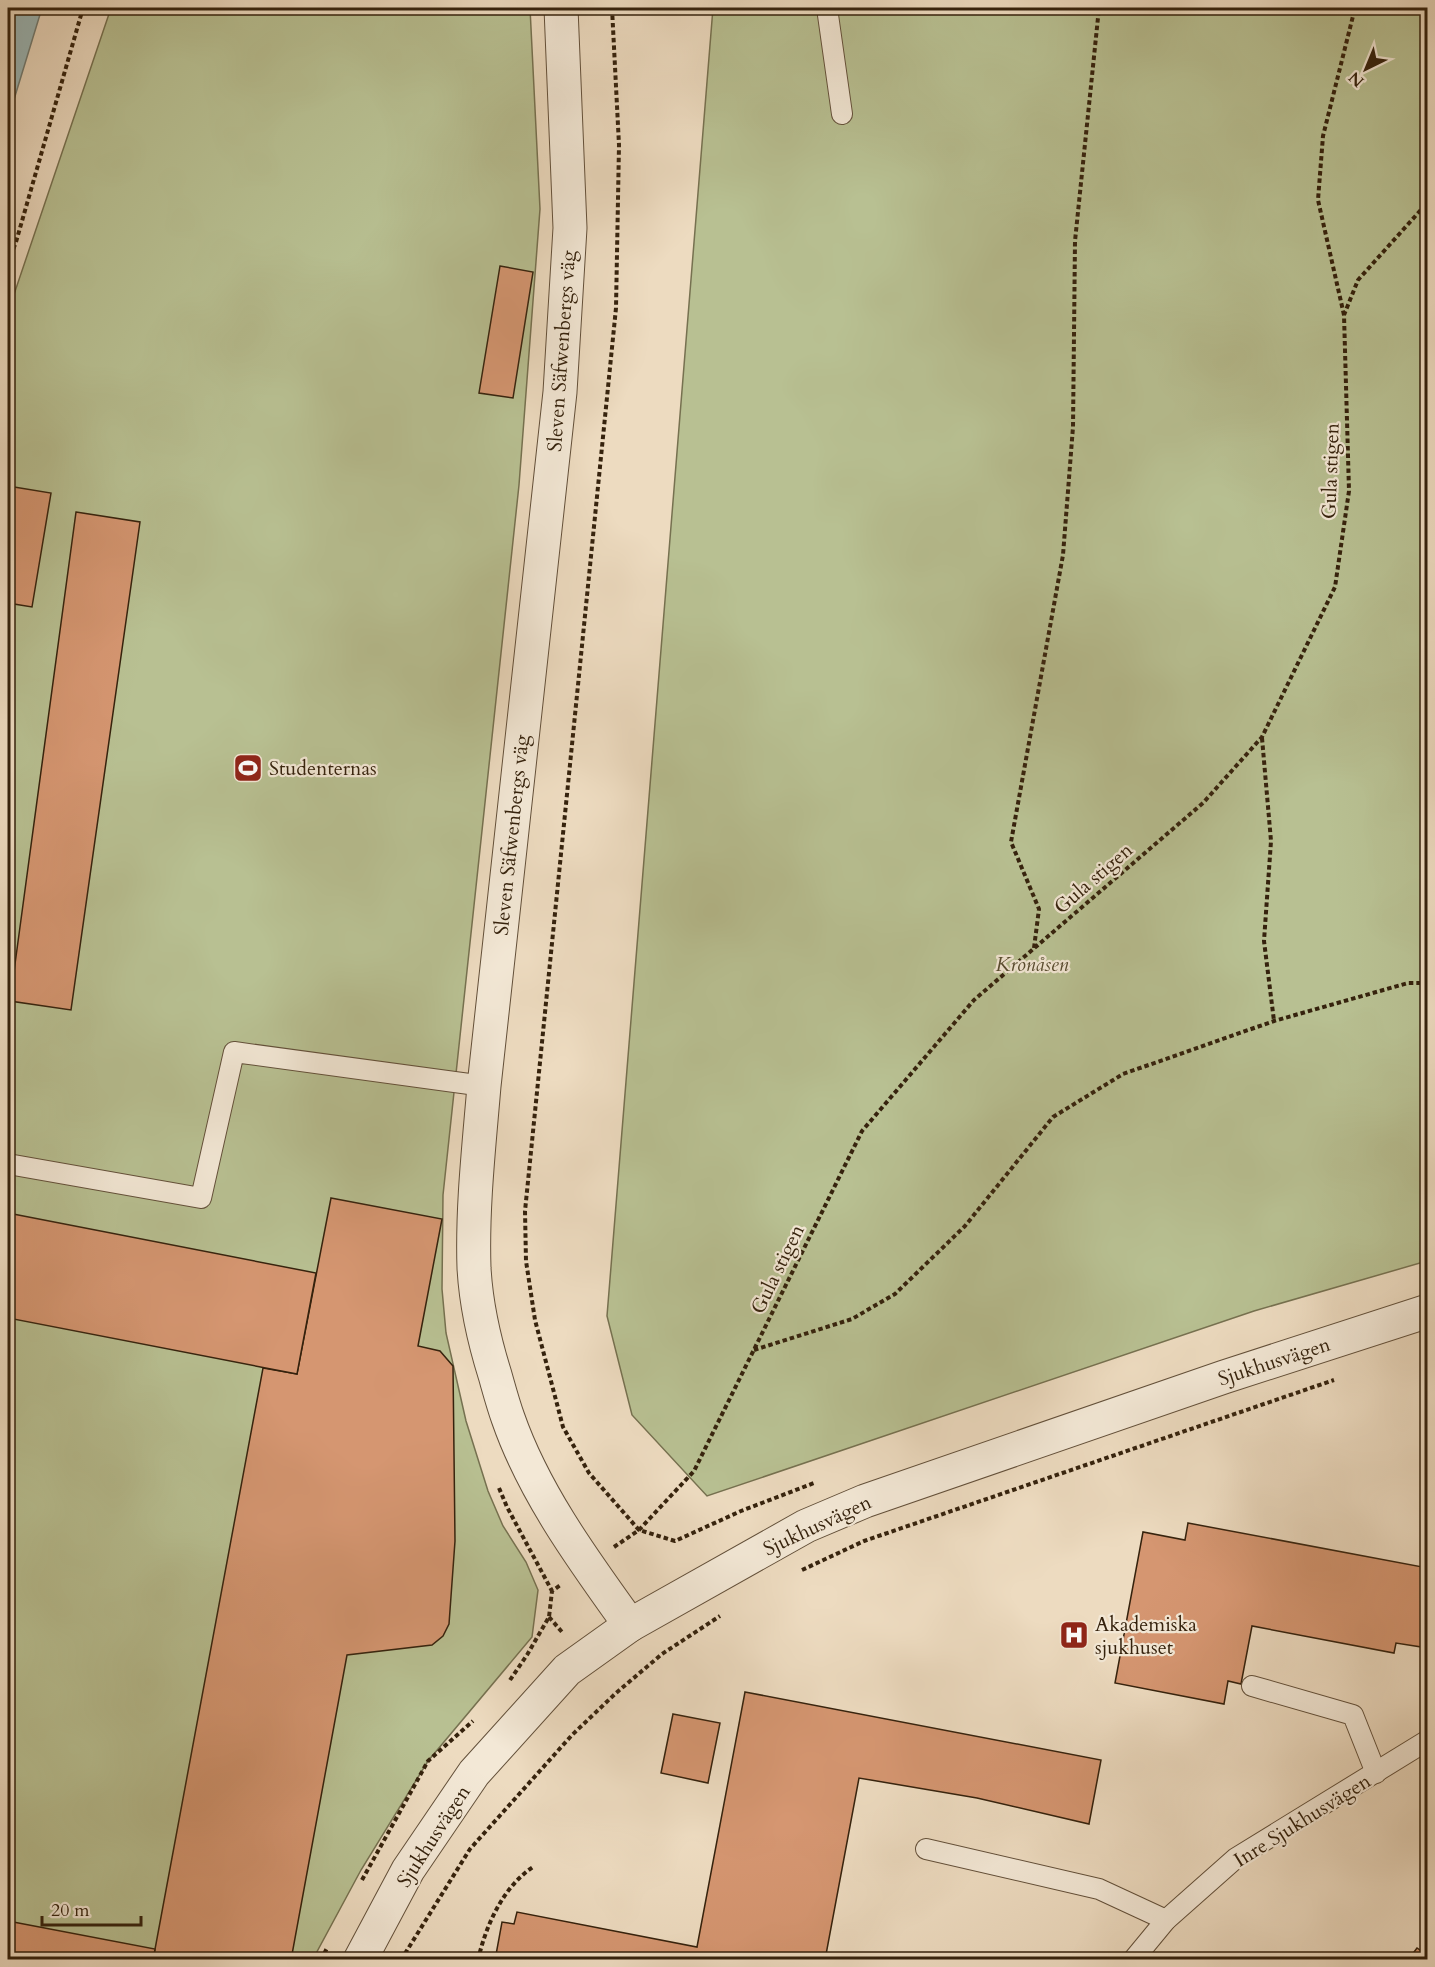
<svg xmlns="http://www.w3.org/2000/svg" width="1435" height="1967" viewBox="0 0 1435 1967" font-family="Cardo,serif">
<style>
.green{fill:#b8c092;stroke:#767150;stroke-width:1.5}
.water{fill:#9bb9ba;stroke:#727d75;stroke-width:1.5}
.building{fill:#d59671;stroke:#35220d;stroke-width:1.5}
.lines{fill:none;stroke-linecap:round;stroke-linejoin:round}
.service-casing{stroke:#63503a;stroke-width:22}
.tertiary-casing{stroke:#63503a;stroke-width:35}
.path{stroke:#35220d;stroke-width:4;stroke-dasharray:4.5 3;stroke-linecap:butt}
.service{stroke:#f3e8d6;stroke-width:20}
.tertiary{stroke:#f3e8d6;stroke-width:33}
.labels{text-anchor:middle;stroke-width:4.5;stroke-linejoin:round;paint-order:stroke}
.street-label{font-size:20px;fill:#35220d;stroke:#f3e8d6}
.poi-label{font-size:20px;fill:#35220d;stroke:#f3e8d6;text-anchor:start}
.park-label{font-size:20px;font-style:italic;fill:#564a2e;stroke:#f3e8d6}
</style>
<rect width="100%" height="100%" fill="#eddbc0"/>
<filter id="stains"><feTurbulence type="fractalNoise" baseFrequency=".00333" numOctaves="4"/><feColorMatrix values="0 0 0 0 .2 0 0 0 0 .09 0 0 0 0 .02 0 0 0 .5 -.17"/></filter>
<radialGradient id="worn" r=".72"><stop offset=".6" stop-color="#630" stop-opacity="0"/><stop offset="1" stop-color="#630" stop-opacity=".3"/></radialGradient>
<g class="green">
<polygon points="111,8 530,8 540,209 519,485 443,1195 442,1289 446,1333 466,1421 488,1491 503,1526 526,1562 538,1590 532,1637 428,1761 361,1870 313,1959 8,1960 8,312"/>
<polygon points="713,8 1427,8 1427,1261 1254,1311 707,1496 632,1415 607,1316"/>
</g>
<polygon class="water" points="8,8 42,8 8,119"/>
<g class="building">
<polygon points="500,266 533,272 513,398 479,393"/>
<polygon points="8,486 51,493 32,607 8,603"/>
<polygon points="76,512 140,522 71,1010 10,1001"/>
<polygon points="331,1198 442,1219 418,1346 440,1351 453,1366 455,1541 449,1624 443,1636 432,1645 347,1655 291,1960 153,1960 263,1368 297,1374"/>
<polygon points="8,1213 316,1273 297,1374 8,1318"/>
<polygon points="1188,1523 1428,1568 1428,1648 1396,1643 1394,1653 1252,1626 1241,1684 1228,1681 1224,1704 1115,1683 1143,1532 1185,1540"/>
<polygon points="745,1692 1101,1760 1089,1824 977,1798 859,1778 825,1960 495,1960 502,1922 514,1924 517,1912 697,1947"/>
<polygon points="673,1714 720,1723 708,1783 661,1773"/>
<polygon points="8,1921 155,1949 153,1960 8,1960"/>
<polygon points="1428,1946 1428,1960 1408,1960 1417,1948 1423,1952"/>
</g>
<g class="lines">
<g class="service-casing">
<g id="service">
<polyline points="827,8 842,114"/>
<polyline points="8,1164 201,1198 234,1052 484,1086"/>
<polyline points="1252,1686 1353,1715 1376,1773"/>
<polyline points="926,1849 1099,1889 1166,1920"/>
<polyline points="1133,1960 1166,1920 1236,1858 1428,1740"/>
</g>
</g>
<g class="tertiary-casing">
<g id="tertiary">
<path d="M561 8 570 228 560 392 484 1086C479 1146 472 1207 474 1268 476 1304 484 1340 495 1375 499 1389 503 1404 508 1418 534 1493 584 1561 630 1625"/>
<polyline points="360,1960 408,1870 474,1773 567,1670 630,1625 806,1526 865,1501 1224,1377 1428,1311"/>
</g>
</g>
<g class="path">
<polyline points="612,8 619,145 616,308 525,1211 526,1261 535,1320 563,1427 589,1473 639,1530 675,1541 741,1511 814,1483"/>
<polyline points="8,263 16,242 83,8"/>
<polyline points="1344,315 1318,200 1323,136 1355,8"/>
<polyline points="1262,738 1271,841 1264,941 1274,1021"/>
<polyline points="1034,948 1039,909 1011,842 1063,555 1073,427 1075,241 1099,8"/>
<polyline points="754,1350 852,1319 895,1294 965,1226 1053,1117 1123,1074 1274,1021 1408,983 1428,983"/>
<polyline points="499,1488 507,1507 552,1591"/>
<polyline points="614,1547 639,1530 694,1471 862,1131 974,1000 1203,803 1262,737 1335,587 1349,491 1344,315 1358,280 1428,202"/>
<polyline points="802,1570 864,1541 1334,1380"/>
<polyline points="549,1617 562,1632"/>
<polyline points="510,1680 527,1655 549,1617 552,1591 562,1584"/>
<polyline points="362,1880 428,1761 473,1721"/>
<polyline points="321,1960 327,1948"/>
<polyline points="401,1960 470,1849 572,1735 616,1693 662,1654 720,1616"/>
<path d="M478 1960C486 1925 503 1887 533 1867"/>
</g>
<use href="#service" class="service"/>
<use href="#tertiary" class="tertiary"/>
</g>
<defs>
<g id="stadium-square" transform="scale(1.5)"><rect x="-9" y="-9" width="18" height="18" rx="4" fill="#8f2418" stroke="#f3e8d6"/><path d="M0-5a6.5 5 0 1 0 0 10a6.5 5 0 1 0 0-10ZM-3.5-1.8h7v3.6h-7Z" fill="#fff"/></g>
<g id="hospital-square" transform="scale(1.5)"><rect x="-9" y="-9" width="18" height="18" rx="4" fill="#8f2418" stroke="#f3e8d6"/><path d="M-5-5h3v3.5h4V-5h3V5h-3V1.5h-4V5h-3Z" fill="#fff"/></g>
</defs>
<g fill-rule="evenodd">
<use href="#stadium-square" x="248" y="768"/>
<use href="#hospital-square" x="1074" y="1635"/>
</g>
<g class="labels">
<g class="street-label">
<text transform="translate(561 351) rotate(-86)" y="7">Sleven Säfwenbergs väg</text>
<text transform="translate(1330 471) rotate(-88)" y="7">Gula stigen</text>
<text transform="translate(511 835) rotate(-84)" y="7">Sleven Säfwenbergs väg</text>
<text transform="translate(1093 878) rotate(-41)" y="7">Gula stigen</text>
<text transform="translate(777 1269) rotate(-64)" y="7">Gula stigen</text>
<text transform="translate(1274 1361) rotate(-18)" y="7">Sjukhusvägen</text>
<text transform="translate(817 1525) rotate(-25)" y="7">Sjukhusvägen</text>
<text transform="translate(1302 1820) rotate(-32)" y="7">Inre Sjukhusvägen</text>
<text transform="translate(433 1836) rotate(-57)" y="7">Sjukhusvägen</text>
</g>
<g class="poi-label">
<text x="269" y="775">Studenternas</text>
<text x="1095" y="1631">Akademiska<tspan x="1095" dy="23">sjukhuset</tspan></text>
</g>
<g class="park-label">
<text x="1032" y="971">Kronåsen</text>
</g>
</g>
<rect width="1435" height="1967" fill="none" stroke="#eddbc0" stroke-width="30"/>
<rect x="9" y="9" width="1417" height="1949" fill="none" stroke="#35220d" stroke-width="3"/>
<rect x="15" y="15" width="1405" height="1937" fill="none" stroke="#35220d" stroke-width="1.5"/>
<g transform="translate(1366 69) rotate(223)" stroke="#f3e8d6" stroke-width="4.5" paint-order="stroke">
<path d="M0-4.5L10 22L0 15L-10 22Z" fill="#35220d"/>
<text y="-9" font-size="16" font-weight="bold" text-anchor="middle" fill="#35220d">N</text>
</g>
<path d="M42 1916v9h99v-9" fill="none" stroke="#35220d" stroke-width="3"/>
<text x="51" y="1916" font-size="18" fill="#35220d" stroke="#f3e8d6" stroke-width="4.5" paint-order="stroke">20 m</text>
<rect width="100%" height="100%" filter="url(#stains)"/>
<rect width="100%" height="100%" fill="url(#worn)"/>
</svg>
